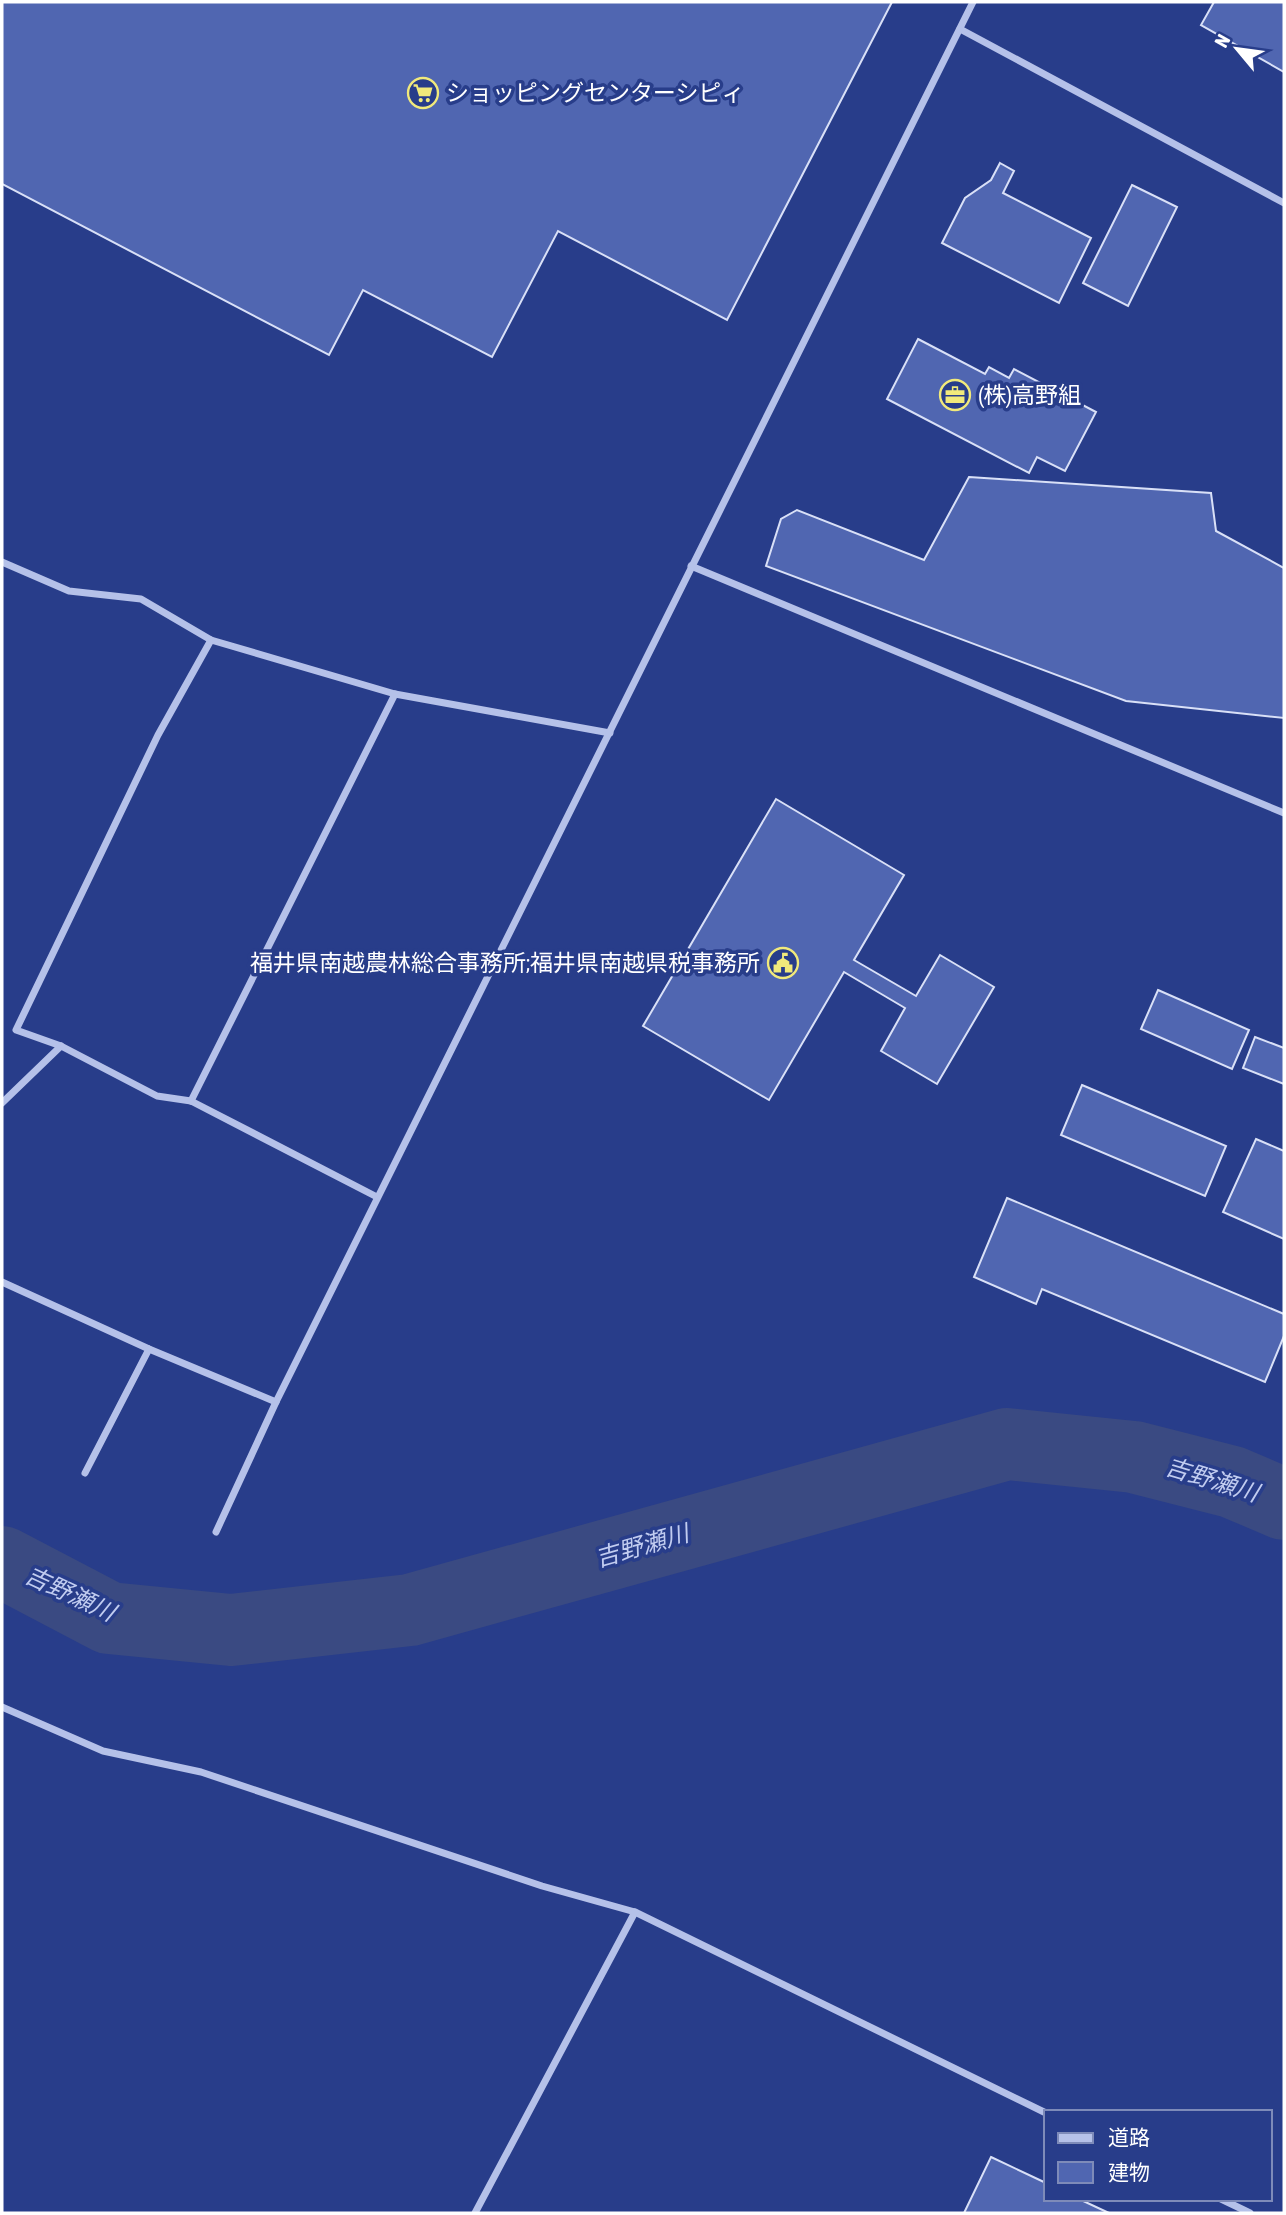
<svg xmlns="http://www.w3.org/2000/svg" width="1286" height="2215" viewBox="0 0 1286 2215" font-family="'Asap Condensed','Noto Sans JP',sans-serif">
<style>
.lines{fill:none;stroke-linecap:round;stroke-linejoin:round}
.river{stroke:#3a4a82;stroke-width:72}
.building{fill:#5066b1;stroke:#d9e0f7;stroke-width:2}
.minor{stroke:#b5c1e9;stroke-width:7}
.labels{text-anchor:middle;stroke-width:7;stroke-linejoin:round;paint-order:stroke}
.poi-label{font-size:23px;fill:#fff;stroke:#283d8a;text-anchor:start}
.water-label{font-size:24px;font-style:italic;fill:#c1ccf0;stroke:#283d8a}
</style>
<rect width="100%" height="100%" fill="#283d8a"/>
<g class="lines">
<polyline class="river" points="2,1562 109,1618 231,1630 410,1610 1007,1444 1134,1457 1232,1482 1284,1504"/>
</g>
<g class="building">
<polygon points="2,2 892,2 727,320 558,231 492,357 363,290 329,355 2,184"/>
<polygon points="1214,2 1284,2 1284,72 1201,25"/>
<polygon points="1000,163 1014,171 1003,193 1091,238 1059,303 942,243 965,198 991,180"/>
<polygon points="1132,185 1177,207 1128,306 1083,283"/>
<polygon points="918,339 985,374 989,367 1009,378 1014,369 1096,412 1065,471 1037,457 1029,473 887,399"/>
<polygon points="969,477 1211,493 1216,531 1284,568 1284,718 1126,701 766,566 781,519 797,510 924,560"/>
<polygon points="776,799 904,875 854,960 916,996 940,955 994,987 937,1084 881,1051 905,1008 844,972 769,1100 643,1026"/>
<polygon points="1158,990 1249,1030 1232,1069 1141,1029"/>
<polygon points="1255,1037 1284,1048 1284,1084 1243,1068"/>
<polygon points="1082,1085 1226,1146 1205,1196 1061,1135"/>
<polygon points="1256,1139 1284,1151 1284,1239 1223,1212"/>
<polygon points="1007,1198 1284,1314 1284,1336 1265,1382 1042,1289 1036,1304 974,1277"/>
<polygon points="991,2157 1046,2183 1046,2199 1079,2199 1109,2213 964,2213"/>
</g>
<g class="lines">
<g class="minor">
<polyline points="960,29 1284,203"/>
<polyline points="2,562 69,591 141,599 211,640 395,694 610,733"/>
<polyline points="691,566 1284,813"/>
<polyline points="211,640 158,735 16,1030 61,1046 157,1096 191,1101 377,1197"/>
<polyline points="191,1101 395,694"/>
<polyline points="2,1103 61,1046"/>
<polyline points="2,1282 149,1349 276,1402 973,2"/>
<polyline points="85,1473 149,1349"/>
<polyline points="216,1532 276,1402"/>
<polyline points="2,1707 103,1751 201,1772 542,1886 635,1912 1046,2113"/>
<polyline points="1221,2199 1250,2213"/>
<polyline points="475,2213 635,1912"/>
</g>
</g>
<defs>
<g id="supermarket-ring" transform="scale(1.575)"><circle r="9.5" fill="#283d8a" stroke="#f1e97b" stroke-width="1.5"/><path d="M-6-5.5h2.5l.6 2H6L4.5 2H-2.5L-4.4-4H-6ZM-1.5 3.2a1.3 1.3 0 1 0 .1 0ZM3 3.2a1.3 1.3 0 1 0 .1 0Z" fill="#f1e97b"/></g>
<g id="office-ring" transform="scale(1.575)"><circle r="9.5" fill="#283d8a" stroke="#f1e97b" stroke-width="1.5"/><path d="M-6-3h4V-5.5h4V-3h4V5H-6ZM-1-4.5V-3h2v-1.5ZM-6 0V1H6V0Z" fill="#f1e97b"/></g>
<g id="civic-ring" transform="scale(1.575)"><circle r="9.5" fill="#283d8a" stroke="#f1e97b" stroke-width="1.5"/><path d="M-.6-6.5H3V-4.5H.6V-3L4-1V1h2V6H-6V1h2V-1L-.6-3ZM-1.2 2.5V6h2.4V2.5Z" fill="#f1e97b"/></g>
</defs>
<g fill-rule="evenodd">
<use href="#supermarket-ring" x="423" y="93"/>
<use href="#office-ring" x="955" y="395"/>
<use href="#civic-ring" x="783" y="963"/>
</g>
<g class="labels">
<g class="poi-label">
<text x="446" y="101">ショッピングセンターシピィ</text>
<text x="978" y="403">(株)高野組</text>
<text x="760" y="971" text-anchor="end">福井県南越農林総合事務所;福井県南越県税事務所</text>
</g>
<g class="water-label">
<text transform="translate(1212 1480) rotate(17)" y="8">吉野瀬川</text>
<text transform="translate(642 1546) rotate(-16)" y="8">吉野瀬川</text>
<text transform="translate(70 1594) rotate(25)" y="8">吉野瀬川</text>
</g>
</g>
<rect width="1286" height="2215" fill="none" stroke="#ffffff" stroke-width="7"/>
<rect x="1044" y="2110" width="228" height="91" fill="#283d8a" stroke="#7e8bb9" stroke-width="2"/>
<rect x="1058" y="2133" width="35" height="10" fill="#b5c1e9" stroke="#7e8bb9" stroke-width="2"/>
<text x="1108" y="2145" font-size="21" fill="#ffffff">道路</text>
<rect x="1058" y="2162" width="35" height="21" fill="#5066b1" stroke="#7e8bb9" stroke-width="2"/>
<text x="1108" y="2180" font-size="21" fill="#ffffff">建物</text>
<g transform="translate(1237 49) rotate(299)" stroke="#283d8a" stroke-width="5" paint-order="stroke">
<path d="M0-5L12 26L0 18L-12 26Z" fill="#ffffff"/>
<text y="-10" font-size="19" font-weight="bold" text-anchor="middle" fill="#ffffff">N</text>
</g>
</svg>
